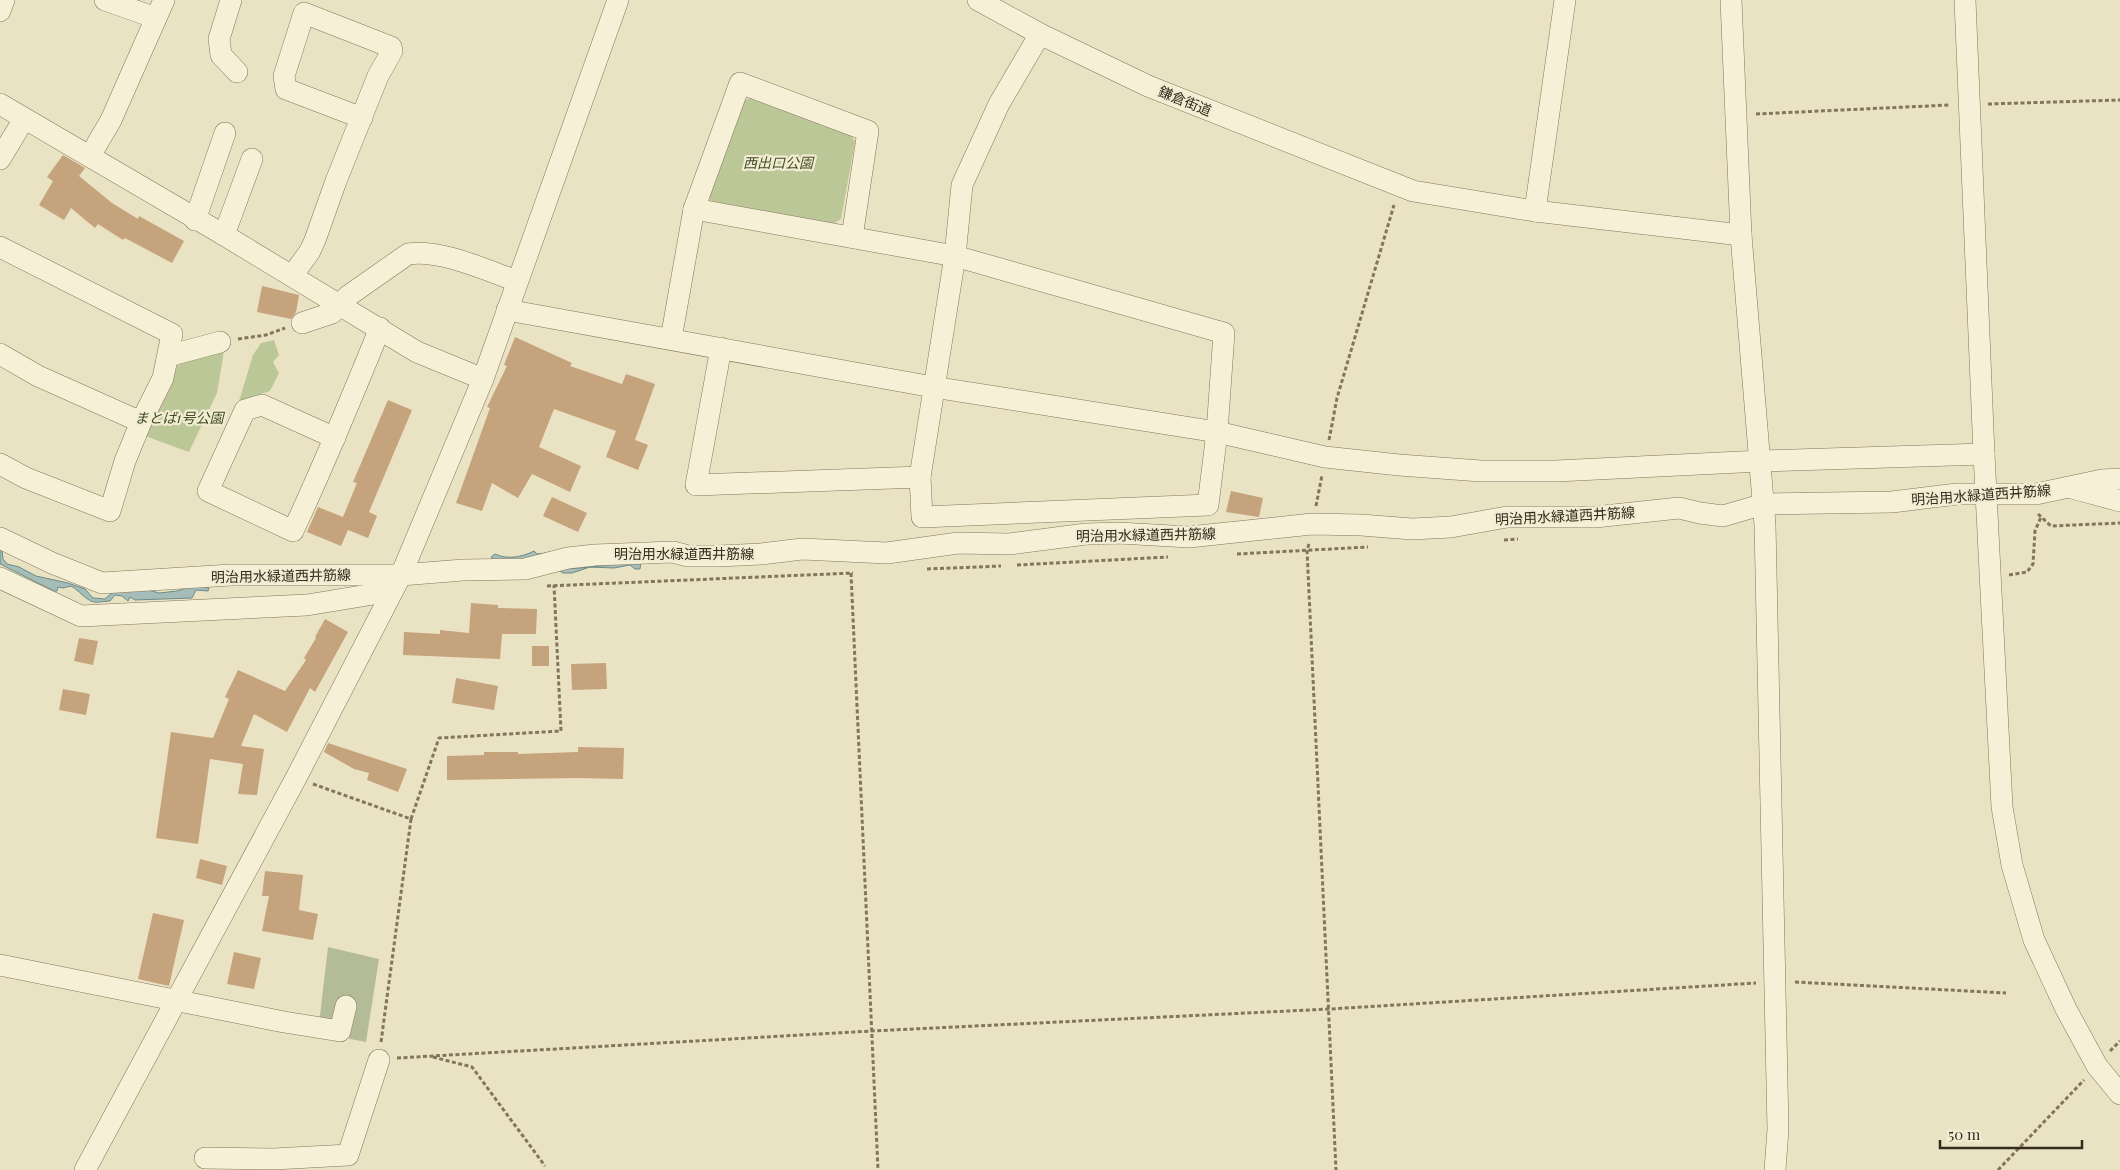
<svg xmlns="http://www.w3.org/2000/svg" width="2120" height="1170" viewBox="0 0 2120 1170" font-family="'Playfair Display','Noto Sans JP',serif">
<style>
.green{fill:#bcc798}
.cemetery{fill:#b4bc97}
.water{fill:#a5bdb9;stroke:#6d8a86}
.building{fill:#c5a37c}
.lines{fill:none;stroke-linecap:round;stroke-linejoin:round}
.minor-casing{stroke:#83755c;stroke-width:22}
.path{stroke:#83755c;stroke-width:3;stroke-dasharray:4 2.5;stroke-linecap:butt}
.minor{stroke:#f6f0d6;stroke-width:21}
.labels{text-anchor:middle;stroke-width:4.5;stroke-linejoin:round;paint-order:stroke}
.street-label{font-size:14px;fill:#342b1e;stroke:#f2ecd2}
.park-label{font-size:14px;font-style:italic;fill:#404f27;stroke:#f2ecd2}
</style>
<rect width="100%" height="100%" fill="#eae3c3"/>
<g class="green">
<polygon points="749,98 850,134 855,142 841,219 833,224 711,201 707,195 743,102"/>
<polygon points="274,340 279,355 273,362 279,373 270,391 239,401 253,355 261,343"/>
<polygon points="224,351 217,393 189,452 145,436 173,382 177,366 184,359"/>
</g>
<polygon class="cemetery" points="328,947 379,959 366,1042 350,1039 319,1024"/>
<g class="water">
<path d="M0 549 2 550 3 559 7 564 19 567 36 576 68 583 85 589 93 598 105 599 114 591 148 590 159 593 177 591 197 585 209 588 208 591 196 590 192 598 135 600 130 597 128 601 122 596 115 595 110 601C105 601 98 603 94 602 85 600 79 590 71 586L63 588 58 587 57 591H54L0 564Z"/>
<path d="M534 551 537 554 547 553 531 558 495 562 491 557 495 554C508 560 522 557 534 551Z"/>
<path d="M621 562H641L640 569H635L630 565 614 568 590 567 572 573H563L555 568C565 570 612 566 621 562Z"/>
</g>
<g class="building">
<polygon points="63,155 85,168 79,176 112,203 138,219 139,216 184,241 172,263 125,238 123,240 98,224 95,228 71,208 64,220 39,205 53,181 47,177"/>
<polygon points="262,286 299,295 296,312 291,319 257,312"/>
<polygon points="515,337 572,363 570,366 622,384 626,374 655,384 635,440 648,445 638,470 606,457 616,431 554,409 539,447 581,466 570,492 532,474 518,498 492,483 482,511 456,503 490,408 487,407 507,366 504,365"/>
<polygon points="388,400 412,410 369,512 377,516 368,538 348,530 341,546 307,532 318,507 343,517 357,483 353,482"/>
<polygon points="1231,491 1263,498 1259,517 1226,512"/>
<polygon points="552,497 587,513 578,532 543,516"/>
<polygon points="471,603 498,605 498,608 537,609 536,634 502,634 500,659 403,655 404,632 440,634 440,630 469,633"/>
<polygon points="325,619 348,632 315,692 310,688 287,732 254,714 241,746 264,749 257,795 238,794 243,764 210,759 198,844 156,838 171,732 213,738 229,699 225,697 238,670 285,691 306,660 304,658 316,638 315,637"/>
<polygon points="79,638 98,641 93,665 74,661"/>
<rect x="532" y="646" width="17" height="20"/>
<polygon points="606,663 607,689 572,690 571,664"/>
<polygon points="456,678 498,686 494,710 452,703"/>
<polygon points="63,689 90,694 86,715 59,710"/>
<polygon points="328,743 407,769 398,792 367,780 369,773 354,769 324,752"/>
<polygon points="578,747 624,748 623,779 578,778 447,780 447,756 484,755 484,752 518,752 518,754 578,752"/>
<polygon points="200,859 227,866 222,885 196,878"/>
<polygon points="265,871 303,875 299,910 318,914 313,940 262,931 269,896 262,896"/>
<polygon points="153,913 184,920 169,986 138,979"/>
<polygon points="234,952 261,958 254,989 227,984"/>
</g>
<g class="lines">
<g class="minor-casing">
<g id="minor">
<polyline points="105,0 156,18"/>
<polyline points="231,0 219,39 221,55 237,72"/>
<polyline points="978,0 1040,34 1148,86 1413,191 1535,211 1741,235"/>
<polyline points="1731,0 1741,235 1765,525 1778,1129 1775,1170"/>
<polyline points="1965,0 1984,454 2002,807 2012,865 2034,940 2066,1009 2097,1066 2120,1094"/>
<polyline points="0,11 4,0"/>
<polyline points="0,104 224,235 417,352 483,379"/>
<polyline points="90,156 111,120 164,0"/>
<polyline points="0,159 24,119"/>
<polyline points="694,209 740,83 868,131 852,237"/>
<polyline points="1535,211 1565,0"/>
<polyline points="195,220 225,133"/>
<polyline points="224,235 252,159"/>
<polyline points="0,247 172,334 163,378 141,422 125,461 110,511 26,478 0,464"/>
<polyline points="292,276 310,251 315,240 336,181 378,76 392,51 391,47 304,13 284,76 286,89 362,118"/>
<polyline points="507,310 933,387 1217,432 1325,457 1399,465 1481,471 1556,471 1761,461 1984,454"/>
<path d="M302 323 332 313 348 296 408 254C441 249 485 270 517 281"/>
<polyline points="671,339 694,209 955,256 1224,333 1217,432 1208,505 922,517 920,477 696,485 721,348"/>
<polyline points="0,354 38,376 141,422"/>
<polyline points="168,356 220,342"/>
<path d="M335 438 262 405 245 410 208 491 293 531C324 465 352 397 380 328"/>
<polyline points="920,477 955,256 962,185 999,104 1040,34"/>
<polyline points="2072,488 2120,501"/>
<polyline points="0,538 52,563 102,583 231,575 401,575 463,570 525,569 568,558 595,555 673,552 688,556 719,556 761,554 802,549 887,553 958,543 1009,544 1086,534 1119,533 1189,537 1312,524 1361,525 1412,529 1451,527 1507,517 1595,517 1679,508 1700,513 1723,516 1764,504 1892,502 1957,494 2036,494 2102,480 2120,479"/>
<polyline points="0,578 81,616 307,605 392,591"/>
<polyline points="0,965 284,1022 340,1031 346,1006"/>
<polyline points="205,1158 274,1159 348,1155 379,1060"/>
<polyline points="85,1170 296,778 401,575 483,379 618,0"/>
</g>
</g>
<g class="path">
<polyline points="1988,104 2120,100"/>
<polyline points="1756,114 1949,105"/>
<polyline points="238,339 266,335 285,328"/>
<polyline points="1329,440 1337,398 1394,205"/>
<polyline points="1316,506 1322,475"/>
<polyline points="2038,514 2051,526 2120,523"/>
<polyline points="1504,540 1518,539"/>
<polyline points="1309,544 1307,550 1336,1170"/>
<polyline points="1237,554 1368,547"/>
<polyline points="1017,565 1168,557"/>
<polyline points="927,569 1001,566"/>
<polyline points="851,573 878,1170"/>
<polyline points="2009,575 2027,572 2033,564 2035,531 2041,517"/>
<polyline points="547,586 853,573"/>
<polyline points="313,784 411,819 381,1042"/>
<polyline points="411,819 439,738 561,731 554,585"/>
<polyline points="1795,982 2006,993"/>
<polyline points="2110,1051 2120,1041"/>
<polyline points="433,1057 472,1067 545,1166"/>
<polyline points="397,1058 871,1031 1330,1009 1756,983"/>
<polyline points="1998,1170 2084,1080"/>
</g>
<use href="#minor" class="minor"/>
</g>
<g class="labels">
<g class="street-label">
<text transform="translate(1185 101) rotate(22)" y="5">鎌倉街道</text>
<text transform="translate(1981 495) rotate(-4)" y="5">明治用水緑道西井筋線</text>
<text transform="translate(1565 516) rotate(-3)" y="5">明治用水緑道西井筋線</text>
<text transform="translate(1146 535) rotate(-1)" y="5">明治用水緑道西井筋線</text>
<text x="684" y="559">明治用水緑道西井筋線</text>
<text transform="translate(281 576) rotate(-1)" y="5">明治用水緑道西井筋線</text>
</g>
<g class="park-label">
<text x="778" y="168">西出口公園</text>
<text x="179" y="423">まとば1号公園</text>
</g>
</g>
<path d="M1940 1140v8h142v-8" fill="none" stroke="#342b1e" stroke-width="2.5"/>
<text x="1948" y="1140" font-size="15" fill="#342b1e" stroke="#f2ecd2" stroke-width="4" paint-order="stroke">50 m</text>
</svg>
